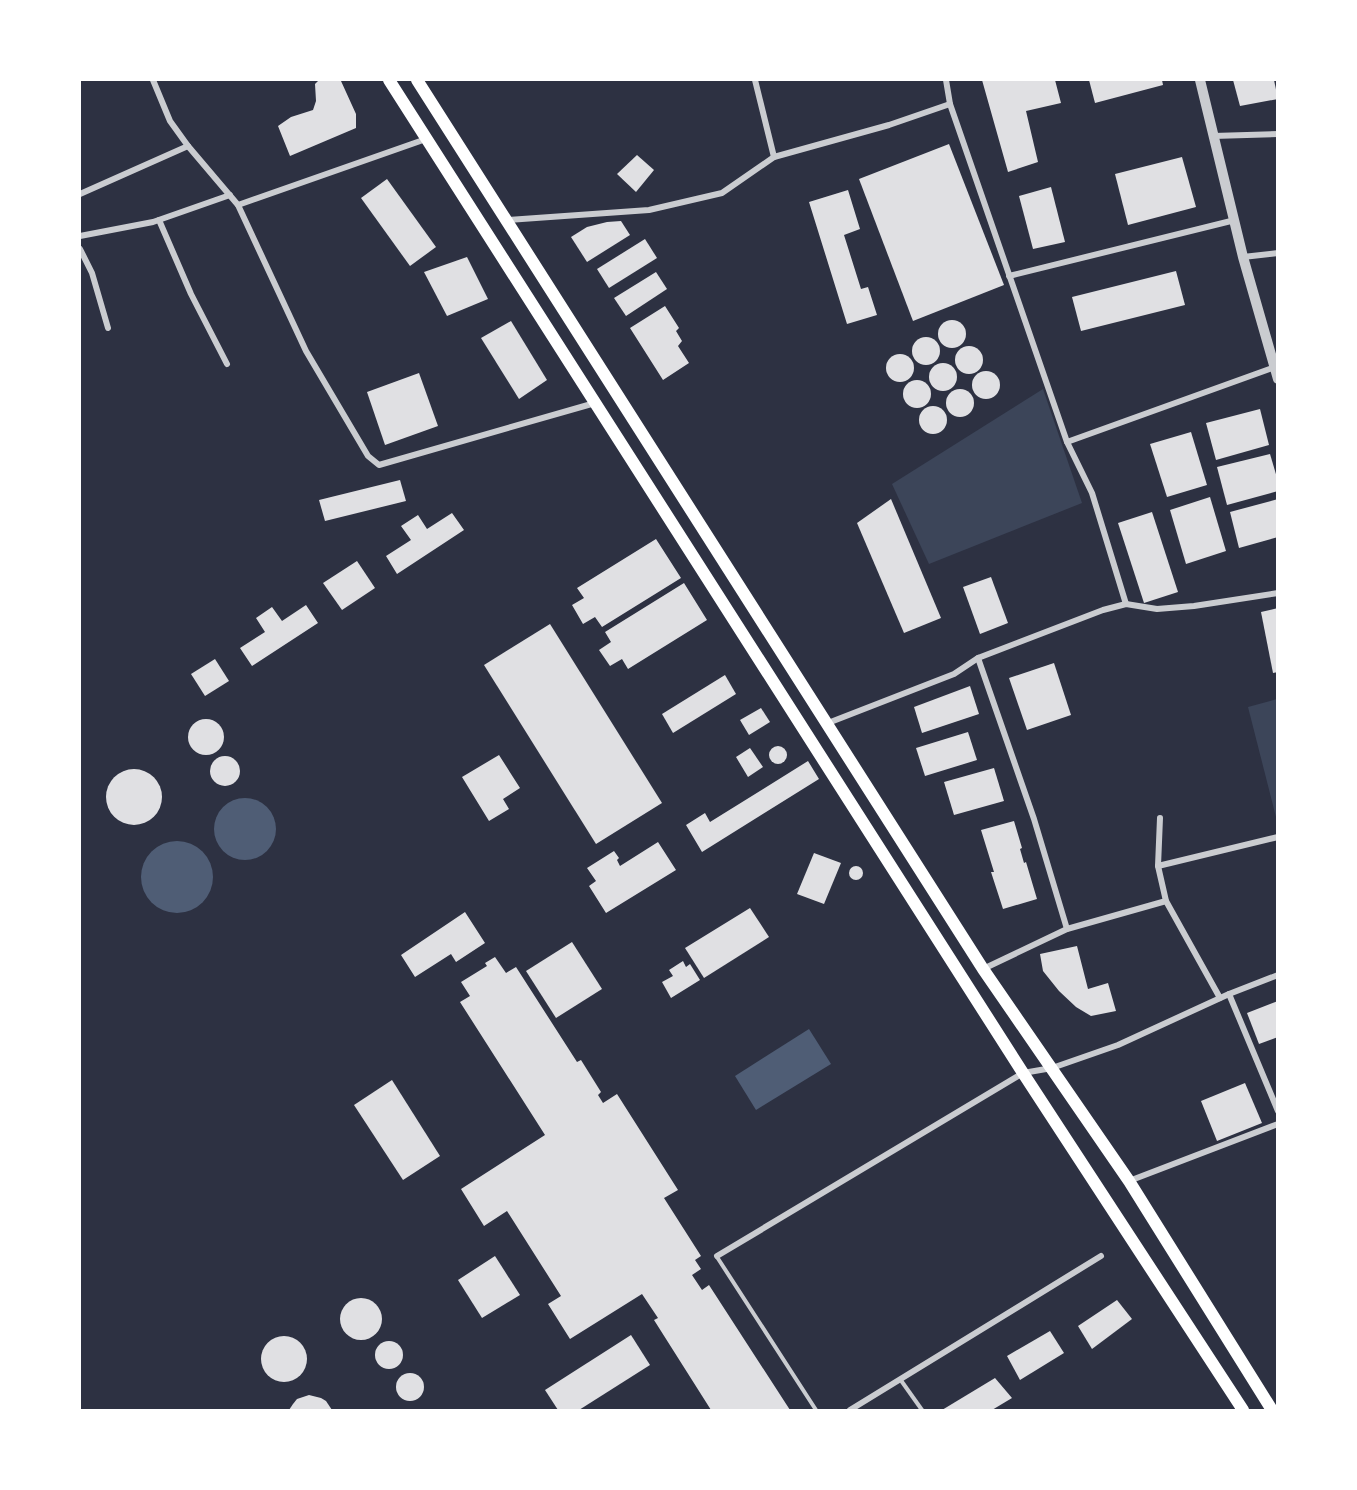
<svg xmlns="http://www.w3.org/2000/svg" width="1357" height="1490" viewBox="0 0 1357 1490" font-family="'Golos Text',sans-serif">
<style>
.green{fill:#3c4559}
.water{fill:#4f5d75}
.building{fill:#e0e0e3}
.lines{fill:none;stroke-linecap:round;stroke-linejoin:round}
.service{stroke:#caccd0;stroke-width:4}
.minor{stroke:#caccd0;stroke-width:6}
.tertiary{stroke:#caccd0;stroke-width:10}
.primary{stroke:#fff;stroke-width:12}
</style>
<rect width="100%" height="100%" fill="#2d3142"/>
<g class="green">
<polygon points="1043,389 1082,503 929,564 892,484"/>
<polygon points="1277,699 1278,821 1277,821 1248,707"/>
</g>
<g class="water">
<circle cx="245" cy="829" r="31"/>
<circle cx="177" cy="877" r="36"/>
<polygon points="809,1029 831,1064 756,1110 735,1076"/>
</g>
<g class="building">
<polygon points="319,80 337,80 341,81 356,114 356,128 290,156 278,126 291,117 313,110 316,101 315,84"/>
<polygon points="982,80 1055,80 1061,103 1026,111 1038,162 1008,172"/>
<polygon points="1089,80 1162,80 1163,85 1095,103"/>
<polygon points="1233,80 1274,80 1278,99 1240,106"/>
<polygon points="949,144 1004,285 913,321 859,179"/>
<polygon points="637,155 654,170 636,192 617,174"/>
<polygon points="1182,157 1196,207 1128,225 1115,174"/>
<polygon points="387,179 436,247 410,266 361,198"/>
<polygon points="1051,187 1065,242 1033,249 1019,196"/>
<polygon points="848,190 860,229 844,235 861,289 868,287 877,315 847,324 809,202"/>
<polygon points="621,221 630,235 587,262 571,237 587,227 607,222"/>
<polygon points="645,239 657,258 609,288 597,269"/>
<polygon points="467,257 488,299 447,316 424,272"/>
<polygon points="1176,271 1185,305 1081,331 1072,297"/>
<polygon points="656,272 667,289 626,316 614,298"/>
<polygon points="665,306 679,328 676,331 682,341 678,346 689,363 663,380 630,328"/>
<circle cx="952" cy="334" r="14"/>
<polygon points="511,321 547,380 519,399 481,338"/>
<circle cx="926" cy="351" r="14"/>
<circle cx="969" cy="360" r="14"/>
<circle cx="900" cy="368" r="14"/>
<circle cx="943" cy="377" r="14"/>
<circle cx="986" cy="385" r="14"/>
<polygon points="419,373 438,426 385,445 367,392"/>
<circle cx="917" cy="394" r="14"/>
<circle cx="960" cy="403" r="14"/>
<circle cx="933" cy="420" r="14"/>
<polygon points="1260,409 1269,445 1216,460 1206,423"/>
<polygon points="1191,432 1207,485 1167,497 1150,444"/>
<polygon points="1270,454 1278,481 1278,491 1227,505 1217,467"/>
<polygon points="400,480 406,501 325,521 319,500"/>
<polygon points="1210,497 1226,551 1186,564 1170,510"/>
<polygon points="891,499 941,618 904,633 857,523"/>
<polygon points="1278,499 1278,537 1239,548 1230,512"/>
<polygon points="1152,512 1178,592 1144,603 1118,523"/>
<polygon points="452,513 464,530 397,574 386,556 411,540 401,526 418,515 427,529"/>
<polygon points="656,539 681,578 602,627 595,617 583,624 572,605 584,598 577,588"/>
<polygon points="357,561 375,588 342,610 323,583"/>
<polygon points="991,577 1008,623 980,634 963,587"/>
<polygon points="684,583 707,620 628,669 622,659 610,666 599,650 611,642 605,632"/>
<polygon points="306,605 318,623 252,666 240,648 265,632 256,618 272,607 282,621"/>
<polygon points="1278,608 1278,672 1273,673 1261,612"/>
<polygon points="550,624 662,803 596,844 484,665"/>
<polygon points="215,659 229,681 205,696 191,674"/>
<polygon points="1054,663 1071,715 1027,730 1009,678"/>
<polygon points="725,675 736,694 673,733 662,714"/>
<polygon points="970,686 979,714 922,733 914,707"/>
<polygon points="761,708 770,722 749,735 740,720"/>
<circle cx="206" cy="737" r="18"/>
<polygon points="968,732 977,760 925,776 916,748"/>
<circle cx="778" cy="755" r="9"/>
<polygon points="750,748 763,767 748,777 736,757"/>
<polygon points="499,755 520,788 503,799 509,809 489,821 462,777"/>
<circle cx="225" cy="771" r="15"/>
<polygon points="808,761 819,779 702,852 686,825 705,813 710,822"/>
<polygon points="994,768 1004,801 954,815 944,782"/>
<circle cx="134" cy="797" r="28"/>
<polygon points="1014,821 1022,848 1020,849 1024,863 1026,862 1037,899 1003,909 991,872 994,872 981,830"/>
<polygon points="658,842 676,870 606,913 589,886 596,881 587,868 614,851 619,858 617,860 620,866"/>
<polygon points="814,853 841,863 824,904 797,894"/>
<circle cx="856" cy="873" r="7"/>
<polygon points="750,908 769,937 704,978 685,948"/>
<polygon points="465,912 485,943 456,962 451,954 415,977 401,955"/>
<polygon points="572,942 602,989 556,1018 526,971"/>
<polygon points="1077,946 1088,989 1108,983 1116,1011 1091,1016 1076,1007 1059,991 1043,971 1040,954"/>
<polygon points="495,957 506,973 516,967 577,1062 581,1060 601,1092 598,1095 603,1103 617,1094 678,1190 664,1198 701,1256 695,1260 701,1269 692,1275 702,1290 709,1285 790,1410 711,1410 654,1320 658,1318 642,1294 570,1339 548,1304 561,1296 507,1211 484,1226 461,1189 545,1135 460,1002 470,996 461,982 487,966 485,963"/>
<polygon points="683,961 686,967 690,964 700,980 671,998 662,982 673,976 669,970"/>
<polygon points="1278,1001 1278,1037 1259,1044 1247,1013"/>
<polygon points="392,1080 440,1156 403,1180 354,1105"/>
<polygon points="1245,1083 1262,1123 1217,1141 1201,1101"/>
<polygon points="495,1256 520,1295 482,1318 458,1280"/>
<circle cx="361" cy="1319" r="21"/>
<polygon points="1117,1300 1132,1319 1092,1349 1078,1326"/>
<polygon points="1050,1331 1064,1353 1020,1380 1007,1356"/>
<polygon points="631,1335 650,1365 579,1410 558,1410 545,1390"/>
<circle cx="284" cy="1359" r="23"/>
<circle cx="389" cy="1355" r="14"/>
<circle cx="410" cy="1387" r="14"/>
<polygon points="995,1378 1012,1398 992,1410 942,1410"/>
<polygon points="309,1395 321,1398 326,1401 332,1410 289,1410 293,1404 297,1399"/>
</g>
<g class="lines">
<g class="service">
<polyline points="717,1257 816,1410"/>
<polyline points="900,1379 922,1410"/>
</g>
<g class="minor">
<polyline points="153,80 170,121 188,146 238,205 306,351 368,456 379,465 595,403"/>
<polyline points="755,80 774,157"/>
<polyline points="946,80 950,104 1067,442 1092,493 1126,604"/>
<polyline points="1213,136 1278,134"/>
<polyline points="80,194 188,146"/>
<polyline points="238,205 426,139"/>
<polyline points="159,220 191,294 227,364"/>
<polyline points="507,220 649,210 722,193 774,157 889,125 950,104"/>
<polyline points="80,236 153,222 230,195"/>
<polyline points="80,249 92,273 108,328"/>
<polyline points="1243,257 1278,253"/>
<polyline points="1009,276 1235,220"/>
<polyline points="1067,442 1275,367"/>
<polyline points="828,723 954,674 978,658"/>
<polyline points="1160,818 1158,866 1166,901 1220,998"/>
<polyline points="1158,866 1278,837"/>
<polyline points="1067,929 1034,819 978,658 1103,610 1126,604 1157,609 1194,606 1278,593"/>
<polyline points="983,969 1067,929 1166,901"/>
<polyline points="1229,994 1278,1111"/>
<polyline points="1129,1181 1278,1124"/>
<polyline points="717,1256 1023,1073 1052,1068 1118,1045 1229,994 1278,975"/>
<polyline points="850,1410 1101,1256"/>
</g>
<polyline class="tertiary" points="1200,80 1243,257 1278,379"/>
<g class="primary">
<polyline points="389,80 1023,1073 1243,1410"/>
<polyline points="417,80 983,969 1129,1181 1272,1410"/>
</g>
</g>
<rect width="1357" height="1490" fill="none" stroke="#ffffff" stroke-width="162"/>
</svg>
